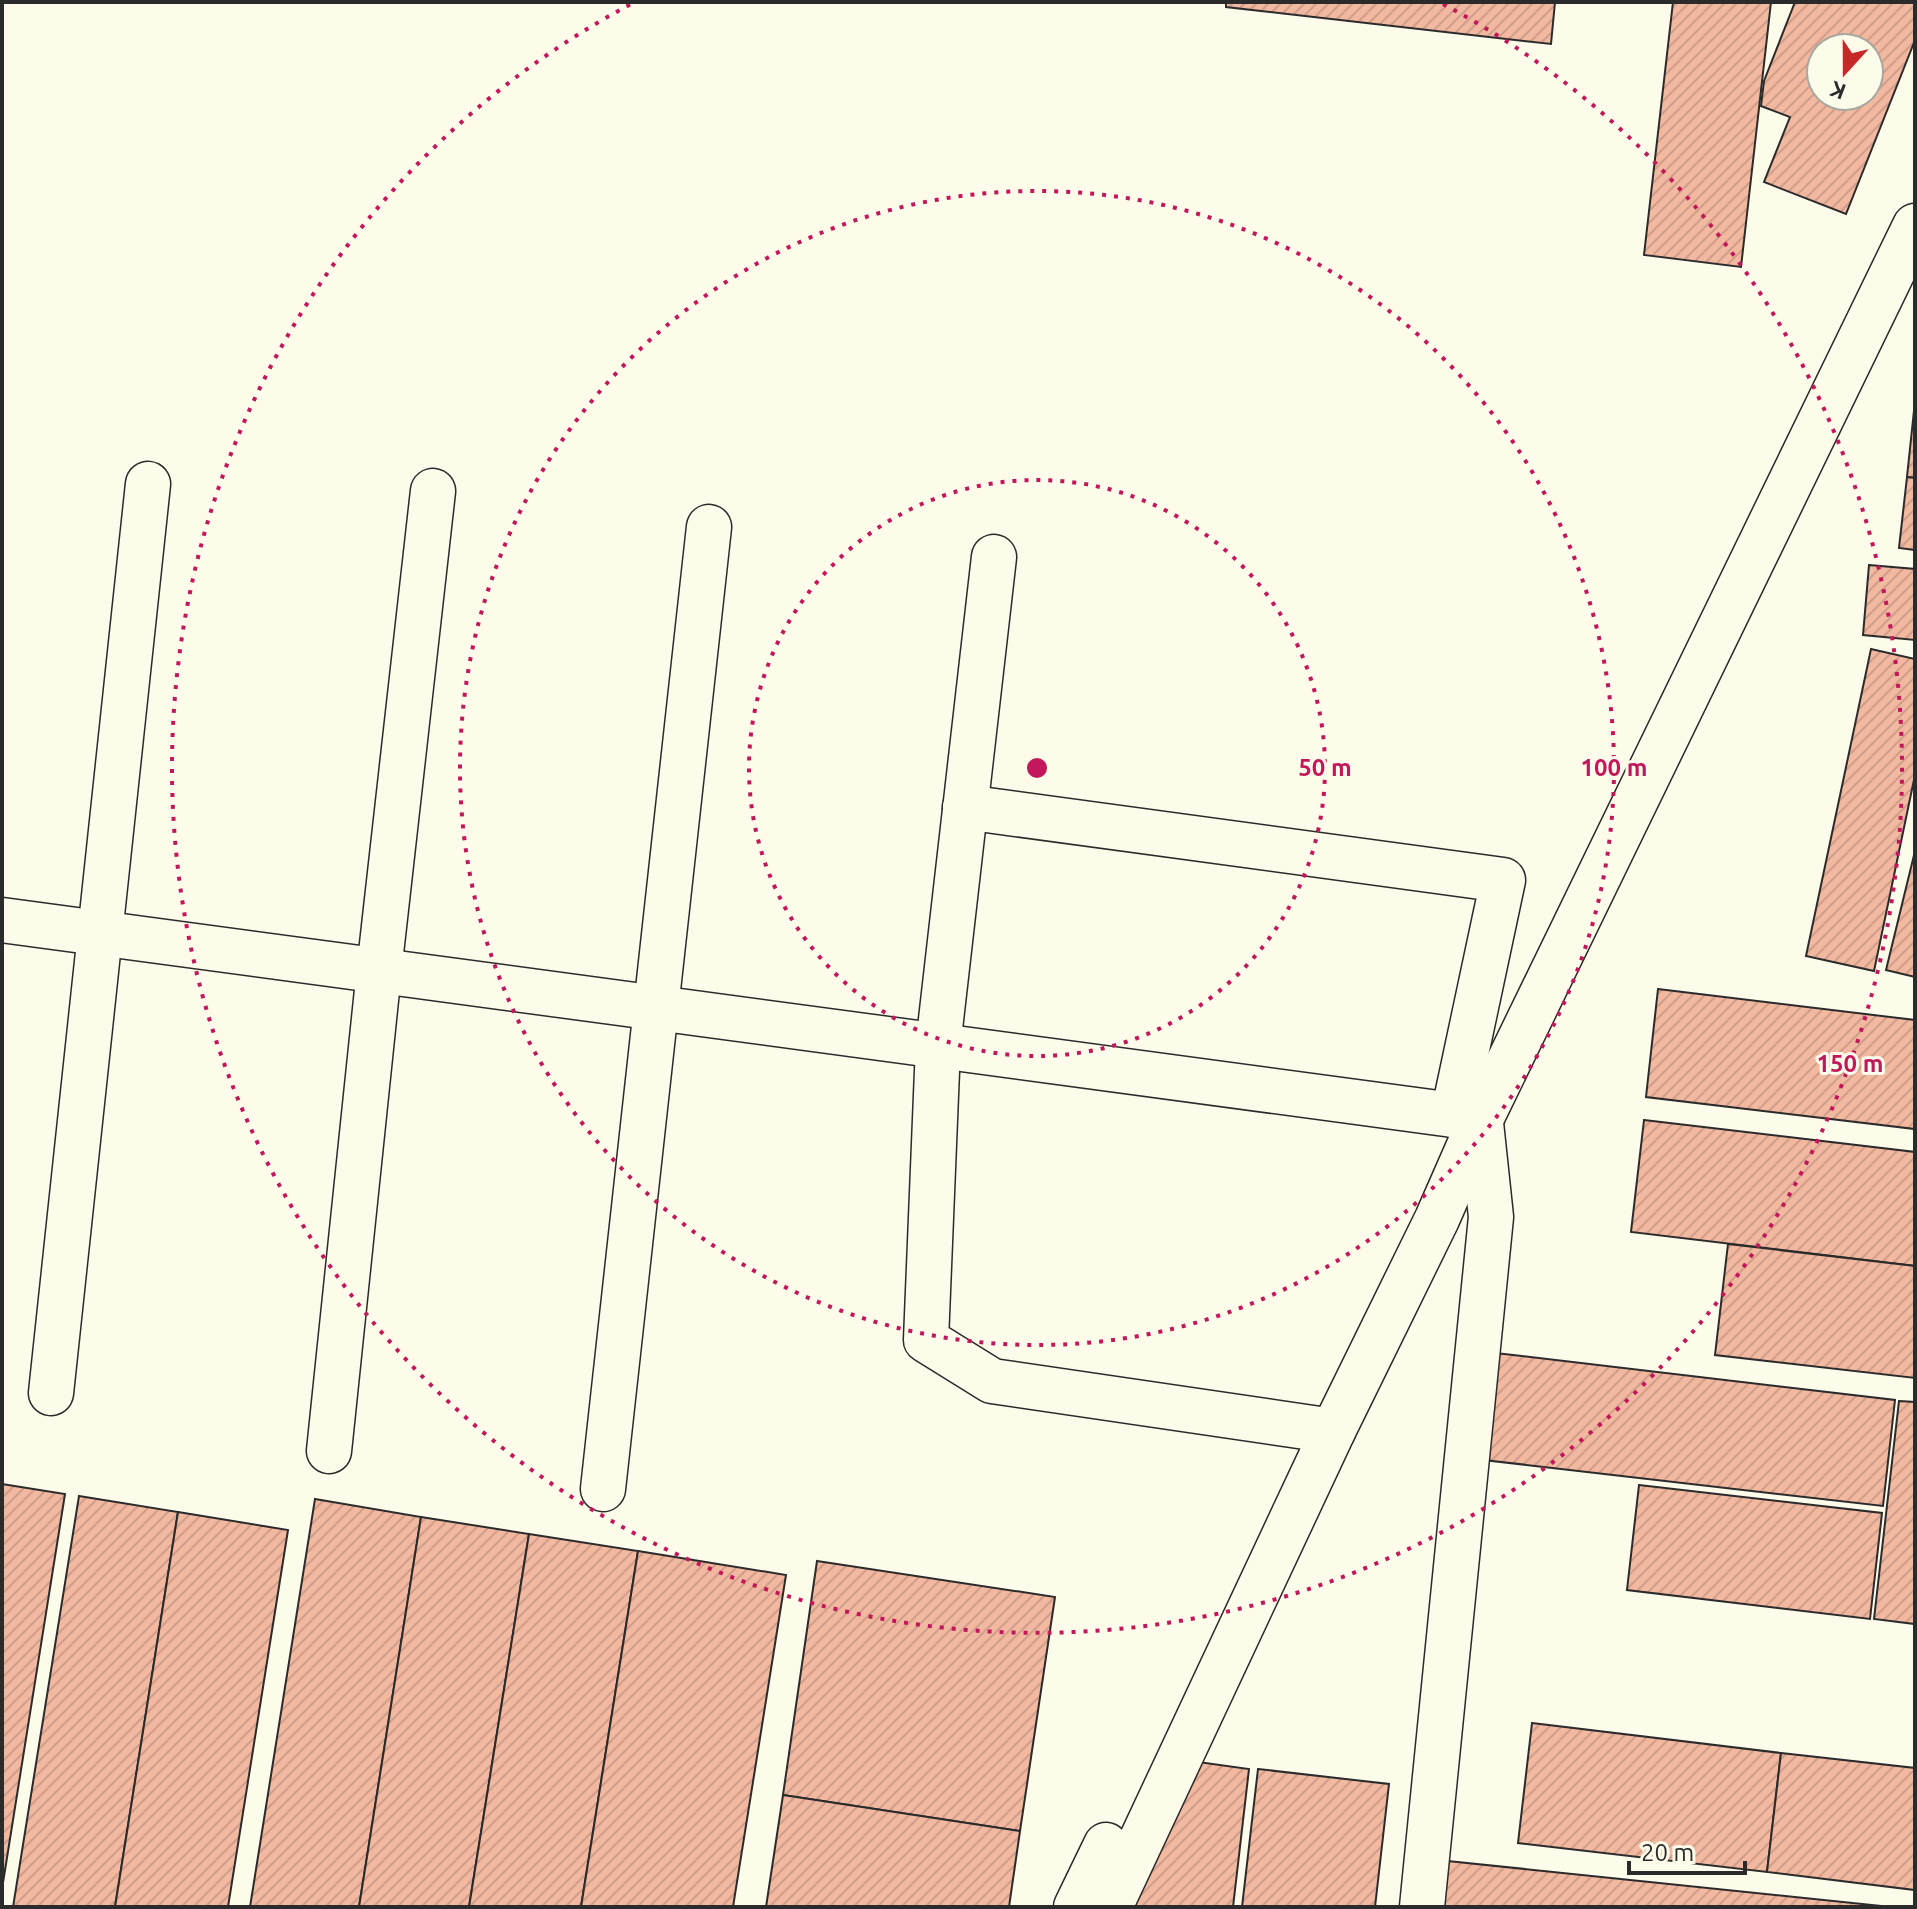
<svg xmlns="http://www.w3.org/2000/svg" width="1917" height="1909" viewBox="0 0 1917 1909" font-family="Ubuntu,sans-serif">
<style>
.building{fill:url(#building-hatch);stroke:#2b2b2b;stroke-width:2;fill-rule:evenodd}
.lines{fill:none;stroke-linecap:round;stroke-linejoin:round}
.minor-casing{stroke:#2b2b2b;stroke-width:47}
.minor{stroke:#fdfbea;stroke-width:44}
.ring{fill:none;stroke:#c2185b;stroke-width:4;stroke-dasharray:4 8}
.centre{fill:#c2185b;stroke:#fdfbea;stroke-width:4}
.ring-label{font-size:24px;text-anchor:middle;font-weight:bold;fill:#c2185b;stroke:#fdfbea;stroke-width:6;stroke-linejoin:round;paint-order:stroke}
</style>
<defs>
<pattern id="building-hatch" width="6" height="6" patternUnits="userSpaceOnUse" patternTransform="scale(2)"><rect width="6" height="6" fill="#f2b8a0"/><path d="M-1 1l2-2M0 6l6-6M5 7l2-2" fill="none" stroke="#d09e8a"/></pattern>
</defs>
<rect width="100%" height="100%" fill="#fdfbea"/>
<g class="building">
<polygon points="1226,2 1555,2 1551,44 1226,7"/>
<polygon points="1673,2 1771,2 1741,267 1644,255"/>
<path d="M1795 2H1915V40L1846 214 1764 182 1790 117 1761 106 1764 81ZM1821 48H1869V96H1821Z"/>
<polygon points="1915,401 1915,478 1907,477"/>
<polygon points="1907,477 1915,478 1915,550 1899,548"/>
<polygon points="1869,565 1915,569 1915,640 1863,635"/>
<polygon points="1871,649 1915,659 1915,775 1874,971 1806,956"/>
<polygon points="1915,851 1915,977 1886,970"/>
<polygon points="1658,989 1915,1020 1915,1129 1646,1097"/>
<polygon points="1644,1120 1915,1152 1915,1266 1631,1232"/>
<polygon points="1728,1244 1915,1266 1915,1378 1715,1355"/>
<polygon points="1487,1352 1895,1400 1883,1506 1475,1459"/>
<polygon points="1899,1401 1915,1402 1915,1624 1874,1619"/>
<polygon points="2,1484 65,1494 2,1889"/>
<polygon points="1639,1485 1882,1513 1870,1619 1627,1590"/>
<polygon points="79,1496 178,1512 115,1907 13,1907"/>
<polygon points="315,1499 421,1517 359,1907 250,1907"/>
<polygon points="178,1512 288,1530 228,1907 115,1907"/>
<polygon points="421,1517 529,1534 469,1907 359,1907"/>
<polygon points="529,1534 638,1551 581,1907 469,1907"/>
<polygon points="638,1551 786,1575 733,1907 581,1907"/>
<polygon points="817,1561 1055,1597 1020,1831 783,1795"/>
<polygon points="1532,1723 1781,1753 1767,1872 1518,1843"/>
<polygon points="1781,1753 1915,1768 1915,1890 1767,1872"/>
<polygon points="1191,1761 1249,1769 1233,1907 1119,1907"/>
<polygon points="1258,1769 1389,1784 1375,1907 1242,1907"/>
<polygon points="783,1795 1020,1831 1009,1907 766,1907"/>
<polygon points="1438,1860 1891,1907 1433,1907"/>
</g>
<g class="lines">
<g class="minor-casing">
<g id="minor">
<polyline points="994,557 938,1046 926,1340 992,1381 1333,1431"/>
<polyline points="965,807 1503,880 1453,1115"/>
<polyline points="2,920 1453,1115 1480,1121"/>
<polyline points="51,1393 148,484"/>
<polyline points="329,1451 379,971 433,491"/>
<polyline points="603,1489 709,527"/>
<polyline points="1076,1907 1106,1845"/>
<polyline points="1110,1907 1333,1431 1437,1219 1480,1121 1915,226"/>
<polyline points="1422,1907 1491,1217 1481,1123"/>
</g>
</g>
<use href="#minor" class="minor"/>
</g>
<g class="ring">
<circle cx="1037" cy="768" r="288"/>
<circle cx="1037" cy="768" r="577"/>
<path d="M1443 4A865 865 0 1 1 631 4"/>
</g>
<circle cx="1037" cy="768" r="12" class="centre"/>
<g class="ring-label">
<text x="1325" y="776">50 m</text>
<text x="1614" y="776">100 m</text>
<text x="1850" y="1072">150 m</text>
</g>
<rect width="1917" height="1909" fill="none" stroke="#2b2b2b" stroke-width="8"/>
<g transform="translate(1845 72) rotate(201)"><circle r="38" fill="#fdfbea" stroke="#a9a89e" stroke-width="2"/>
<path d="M0-6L14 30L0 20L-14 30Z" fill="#c62828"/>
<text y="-12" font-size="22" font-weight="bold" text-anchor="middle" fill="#2b2b2b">K</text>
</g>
<path d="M1629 1861v12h116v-12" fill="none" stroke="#2b2b2b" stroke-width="4"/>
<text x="1641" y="1861" font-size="24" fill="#2b2b2b" stroke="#fdfbea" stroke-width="6" paint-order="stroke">20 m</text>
</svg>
